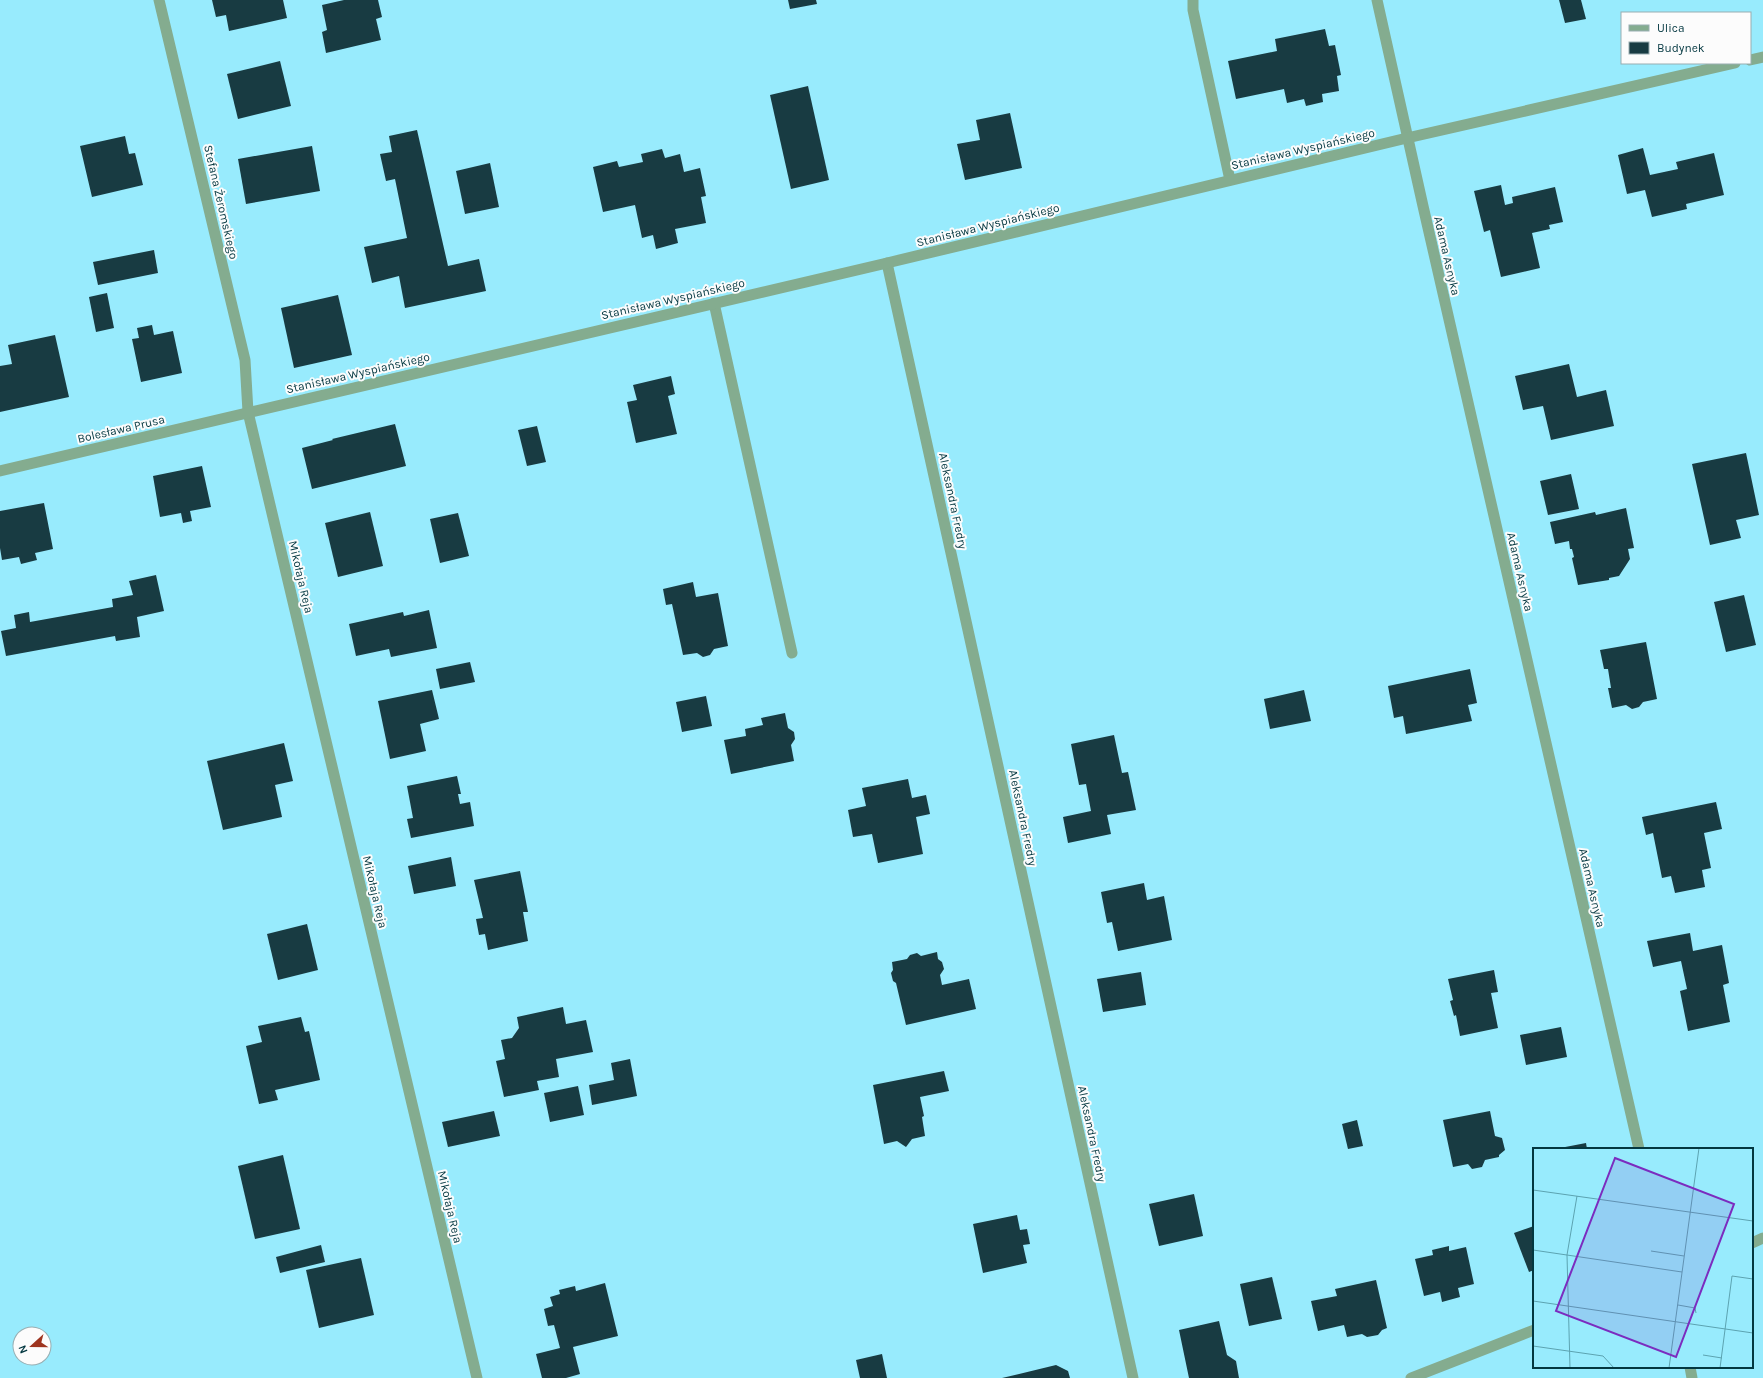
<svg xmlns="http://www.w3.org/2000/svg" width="1763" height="1378" viewBox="0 0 1763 1378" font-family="Karla,sans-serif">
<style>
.building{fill:#183b42}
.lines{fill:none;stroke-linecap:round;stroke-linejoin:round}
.service{stroke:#84ac8f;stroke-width:11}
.minor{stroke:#84ac8f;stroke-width:11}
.labels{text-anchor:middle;stroke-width:4;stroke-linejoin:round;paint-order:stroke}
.street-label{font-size:12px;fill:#033740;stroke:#fcfcfc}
.inset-road{fill:none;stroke:#5ca3b1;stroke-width:1}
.view{fill:#7b2cbf;fill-opacity:0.15;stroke:#7b2cbf;stroke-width:2}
.inset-edge{fill:none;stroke:#033740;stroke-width:2}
</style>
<rect width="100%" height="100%" fill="#98ebfd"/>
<g class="building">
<polygon points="212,0 283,0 287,18 229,31 226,15 216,17"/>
<polygon points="344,0 378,0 382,17 376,19 381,40 326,53 322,32 327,30 322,5"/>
<polygon points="788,0 816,0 817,4 790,9"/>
<polygon points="1559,0 1581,0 1586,19 1565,23"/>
<polygon points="1325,29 1329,46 1335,45 1341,75 1337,76 1339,91 1322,94 1323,102 1306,106 1304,99 1287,103 1284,89 1236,99 1228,61 1277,51 1275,39"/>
<polygon points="280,61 291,106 238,119 227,74"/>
<polygon points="808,86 829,180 791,189 770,95"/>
<polygon points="1010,113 1022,168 965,180 957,144 980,140 976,120"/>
<polygon points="417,130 448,266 479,259 486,291 405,308 399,276 372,283 364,247 407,238 395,179 386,181 380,154 392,152 389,136"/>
<polygon points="125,136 129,154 135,153 143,185 92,197 80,146"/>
<polygon points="312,146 320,191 246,204 238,159"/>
<polygon points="1643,148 1650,175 1678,169 1676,162 1714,153 1724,195 1686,204 1687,209 1652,217 1645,190 1627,194 1618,155"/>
<polygon points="662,149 665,158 680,154 684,172 700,168 706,196 701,197 706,223 675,229 678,243 656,249 653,235 642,238 635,205 603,212 593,167 617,161 619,167 643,162 641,154"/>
<polygon points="490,163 499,207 465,214 456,171"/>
<polygon points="1501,185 1505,205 1513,203 1512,197 1555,187 1563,222 1549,225 1550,229 1532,233 1540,268 1501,277 1490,230 1484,232 1474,191"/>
<polygon points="154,250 158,273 98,285 93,262"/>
<polygon points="107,293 114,328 96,332 89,297"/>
<polygon points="338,295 352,355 294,368 281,308"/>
<polygon points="152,325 154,335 173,331 182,373 141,382 132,339 139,338 137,328"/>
<polygon points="55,335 69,397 0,412 0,366 12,364 8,345"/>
<polygon points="1569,364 1577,397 1606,390 1614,426 1551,440 1543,406 1523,410 1515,376"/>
<polygon points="671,376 675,394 668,396 677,434 636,443 627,402 637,400 633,385"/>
<polygon points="395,424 406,466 312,489 302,448 333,440 332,439"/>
<polygon points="537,426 546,462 527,466 518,430"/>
<polygon points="1746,453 1759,515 1736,520 1741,538 1710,545 1692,464"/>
<polygon points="202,466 211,507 190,511 192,521 183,523 181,513 160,517 153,476"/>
<polygon points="1571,474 1579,509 1548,515 1540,481"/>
<polygon points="44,503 53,549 35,553 37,560 21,564 19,557 2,560 0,548 0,511"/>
<polygon points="1626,508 1634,548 1628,549 1630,559 1619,576 1609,578 1609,580 1578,585 1572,558 1574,557 1572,549 1570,549 1569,541 1555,544 1550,522 1595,512 1596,515"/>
<polygon points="370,512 383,566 338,577 325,523"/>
<polygon points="458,513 469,556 440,563 430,519"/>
<polygon points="156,575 164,611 137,617 140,637 116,641 115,636 6,656 1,631 16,628 14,615 29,612 30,622 113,607 112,599 133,595 129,581"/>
<polygon points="693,582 696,597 718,593 728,646 714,649 710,655 703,657 697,653 683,655 672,604 666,605 663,589"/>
<polygon points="1744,595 1756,645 1726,652 1714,602"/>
<polygon points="429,610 437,648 391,657 389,649 356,656 349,624 403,612 404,616"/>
<polygon points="1646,642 1657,699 1643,702 1639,707 1632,709 1626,705 1612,708 1608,688 1611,688 1608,669 1604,669 1600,650"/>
<polygon points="470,662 475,682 440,689 436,669"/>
<polygon points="1470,669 1477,703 1468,705 1472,721 1406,734 1403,716 1394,718 1388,686"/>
<polygon points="432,690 439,719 420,724 426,751 390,759 378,701"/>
<polygon points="1304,690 1311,721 1270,729 1264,699"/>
<polygon points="706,696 712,726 682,732 676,702"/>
<polygon points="785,713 788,728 794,732 795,739 791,745 794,761 731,774 724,740 746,736 745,729 763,725 761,718"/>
<polygon points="1114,735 1122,773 1128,772 1136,810 1107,815 1111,834 1068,843 1063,817 1091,811 1086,784 1079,785 1071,744"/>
<polygon points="284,743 293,781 275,785 282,817 223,830 207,761"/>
<polygon points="457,776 461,794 458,794 460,804 470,802 474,826 411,838 407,819 413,818 407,786"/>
<polygon points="908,779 912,798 926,795 930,814 916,817 923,854 878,863 872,834 853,837 848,810 866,806 862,788"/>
<polygon points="1716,802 1722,829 1704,833 1711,868 1702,870 1705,887 1675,893 1671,876 1662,878 1653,833 1646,835 1642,817"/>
<polygon points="451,857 456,886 414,894 408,866"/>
<polygon points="520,871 528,912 523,912 528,941 488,950 485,934 479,935 476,919 483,918 474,880"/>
<polygon points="1144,883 1147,900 1164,896 1172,940 1118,951 1112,922 1107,923 1101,892"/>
<polygon points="307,924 318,970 278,980 267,934"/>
<polygon points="1690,933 1693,951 1722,945 1729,983 1723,985 1730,1022 1688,1031 1680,991 1687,989 1681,961 1653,967 1647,941"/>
<polygon points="937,952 938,959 942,962 944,969 940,975 942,985 969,979 976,1009 906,1025 896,983 893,981 891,973 893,970 892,962 907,959 910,955 917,953 921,956"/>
<polygon points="1494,970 1498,992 1491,993 1498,1028 1460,1036 1456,1015 1454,1016 1450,1001 1453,1000 1448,979"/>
<polygon points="1141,972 1146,1005 1103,1012 1097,979"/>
<polygon points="563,1007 566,1024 586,1020 593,1052 556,1059 559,1077 537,1081 539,1090 504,1097 496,1061 505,1059 501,1040 512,1038 519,1028 517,1017"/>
<polygon points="301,1017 305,1032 309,1031 320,1080 275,1090 278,1100 259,1104 246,1046 262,1042 258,1026"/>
<polygon points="1561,1027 1567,1057 1526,1065 1520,1035"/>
<polygon points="630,1059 637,1096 592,1105 589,1085 614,1080 611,1063"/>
<polygon points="944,1071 949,1091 920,1097 924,1116 922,1117 925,1136 912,1139 906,1147 897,1141 884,1144 873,1085"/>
<polygon points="578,1086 584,1115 550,1122 544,1093"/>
<polygon points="494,1111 500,1136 448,1147 442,1122"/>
<polygon points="1490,1111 1495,1136 1502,1138 1505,1150 1499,1155 1499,1157 1485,1160 1482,1167 1472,1169 1468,1164 1453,1167 1443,1120"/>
<polygon points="1357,1120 1363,1146 1348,1149 1342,1124"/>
<polygon points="1586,1143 1587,1149 1560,1149 1560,1148"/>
<polygon points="283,1155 300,1229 255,1239 238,1166"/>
<polygon points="1194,1194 1203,1236 1159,1246 1149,1204"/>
<polygon points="1017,1215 1020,1230 1027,1229 1030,1244 1023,1245 1027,1263 983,1273 973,1224"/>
<polygon points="1534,1226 1534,1270 1529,1272 1514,1233"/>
<polygon points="321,1245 325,1262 280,1273 276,1257"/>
<polygon points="1449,1246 1449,1251 1466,1247 1474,1284 1458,1288 1460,1297 1442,1302 1440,1292 1424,1296 1415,1259 1433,1255 1432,1250"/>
<polygon points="361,1258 374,1315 319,1328 306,1270"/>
<polygon points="1272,1277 1282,1319 1249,1326 1240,1284"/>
<polygon points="1376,1280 1387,1328 1382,1330 1378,1335 1367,1337 1362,1334 1347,1337 1344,1325 1318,1331 1311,1301 1337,1296 1335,1289"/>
<polygon points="605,1283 618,1336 573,1347 580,1374 566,1378 542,1378 536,1354 560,1348 554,1325 548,1326 544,1309 553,1306 550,1297 560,1294 559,1290 575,1286 576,1291"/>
<polygon points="1219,1321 1227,1355 1236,1361 1239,1378 1189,1378 1179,1330"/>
<polygon points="882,1354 887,1378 860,1378 856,1360"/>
<polygon points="1056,1365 1068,1371 1070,1378 1002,1378"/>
</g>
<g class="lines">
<g class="service">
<polyline points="1193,0 1193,10 1230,180"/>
<polyline points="714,303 792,653"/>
</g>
<g class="minor">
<polyline points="159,0 245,360 248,412 477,1378"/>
<polyline points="1377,0 1423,206 1639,1149"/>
<polyline points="1750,60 1763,57"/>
<polyline points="887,263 1133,1378"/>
<polyline points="0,471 887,263 1407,138 1735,63"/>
<polyline points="1752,1243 1763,1238"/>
<polyline points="1690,1367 1692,1378"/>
<polyline points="1411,1378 1534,1330"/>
</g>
</g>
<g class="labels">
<g class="street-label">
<text transform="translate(1303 149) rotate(-13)" y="4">Stanisława Wyspiańskiego</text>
<text transform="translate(221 202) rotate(77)" y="4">Stefana Żeromskiego</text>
<text transform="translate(988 225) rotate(-14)" y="4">Stanisława Wyspiańskiego</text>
<text transform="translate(1447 256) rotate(77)" y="4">Adama Asnyka</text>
<text transform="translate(673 299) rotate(-13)" y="4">Stanisława Wyspiańskiego</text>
<text transform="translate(358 373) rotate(-13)" y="4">Stanisława Wyspiańskiego</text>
<text transform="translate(121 429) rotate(-13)" y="4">Bolesława Prusa</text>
<text transform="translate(953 501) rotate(78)" y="4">Aleksandra Fredry</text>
<text transform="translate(1520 572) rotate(77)" y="4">Adama Asnyka</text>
<text transform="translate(301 577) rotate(77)" y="4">Mikołaja Reja</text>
<text transform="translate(1023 818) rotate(78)" y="4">Aleksandra Fredry</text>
<text transform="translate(1592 888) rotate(77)" y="4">Adama Asnyka</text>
<text transform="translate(375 892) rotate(77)" y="4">Mikołaja Reja</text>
<text transform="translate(1092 1134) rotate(78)" y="4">Aleksandra Fredry</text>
<text transform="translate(450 1207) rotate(77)" y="4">Mikołaja Reja</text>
</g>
</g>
<g transform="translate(1533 1148)">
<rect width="220" height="220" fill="#98ebfd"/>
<path class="inset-road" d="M0 42 220 73M0 102 149 124M118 103 151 108M0 153 220 185M145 157 162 160 163 165M0 198 70 208 81 220M170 207 189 210M37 220 34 107 44 48M136 220 166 0M187 220 199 128 220 131"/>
<path class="view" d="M82 10 201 56 143 209 23 163Z"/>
<rect width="220" height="220" class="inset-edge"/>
</g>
<rect x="1621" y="12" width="130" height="52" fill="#fcfcfc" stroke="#98adb1"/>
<rect x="1629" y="25" width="20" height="6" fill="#84ac8f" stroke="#98adb1"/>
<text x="1657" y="32" font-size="12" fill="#033740">Ulica</text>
<rect x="1629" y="42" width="20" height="12" fill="#183b42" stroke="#98adb1"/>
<text x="1657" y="52" font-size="12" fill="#033740">Budynek</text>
<g transform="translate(32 1346) rotate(249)"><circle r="19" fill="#fcfcfc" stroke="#98adb1"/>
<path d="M0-3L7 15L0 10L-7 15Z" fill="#9e341f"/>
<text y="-6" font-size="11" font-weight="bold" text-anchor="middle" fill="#033740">N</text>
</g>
</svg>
